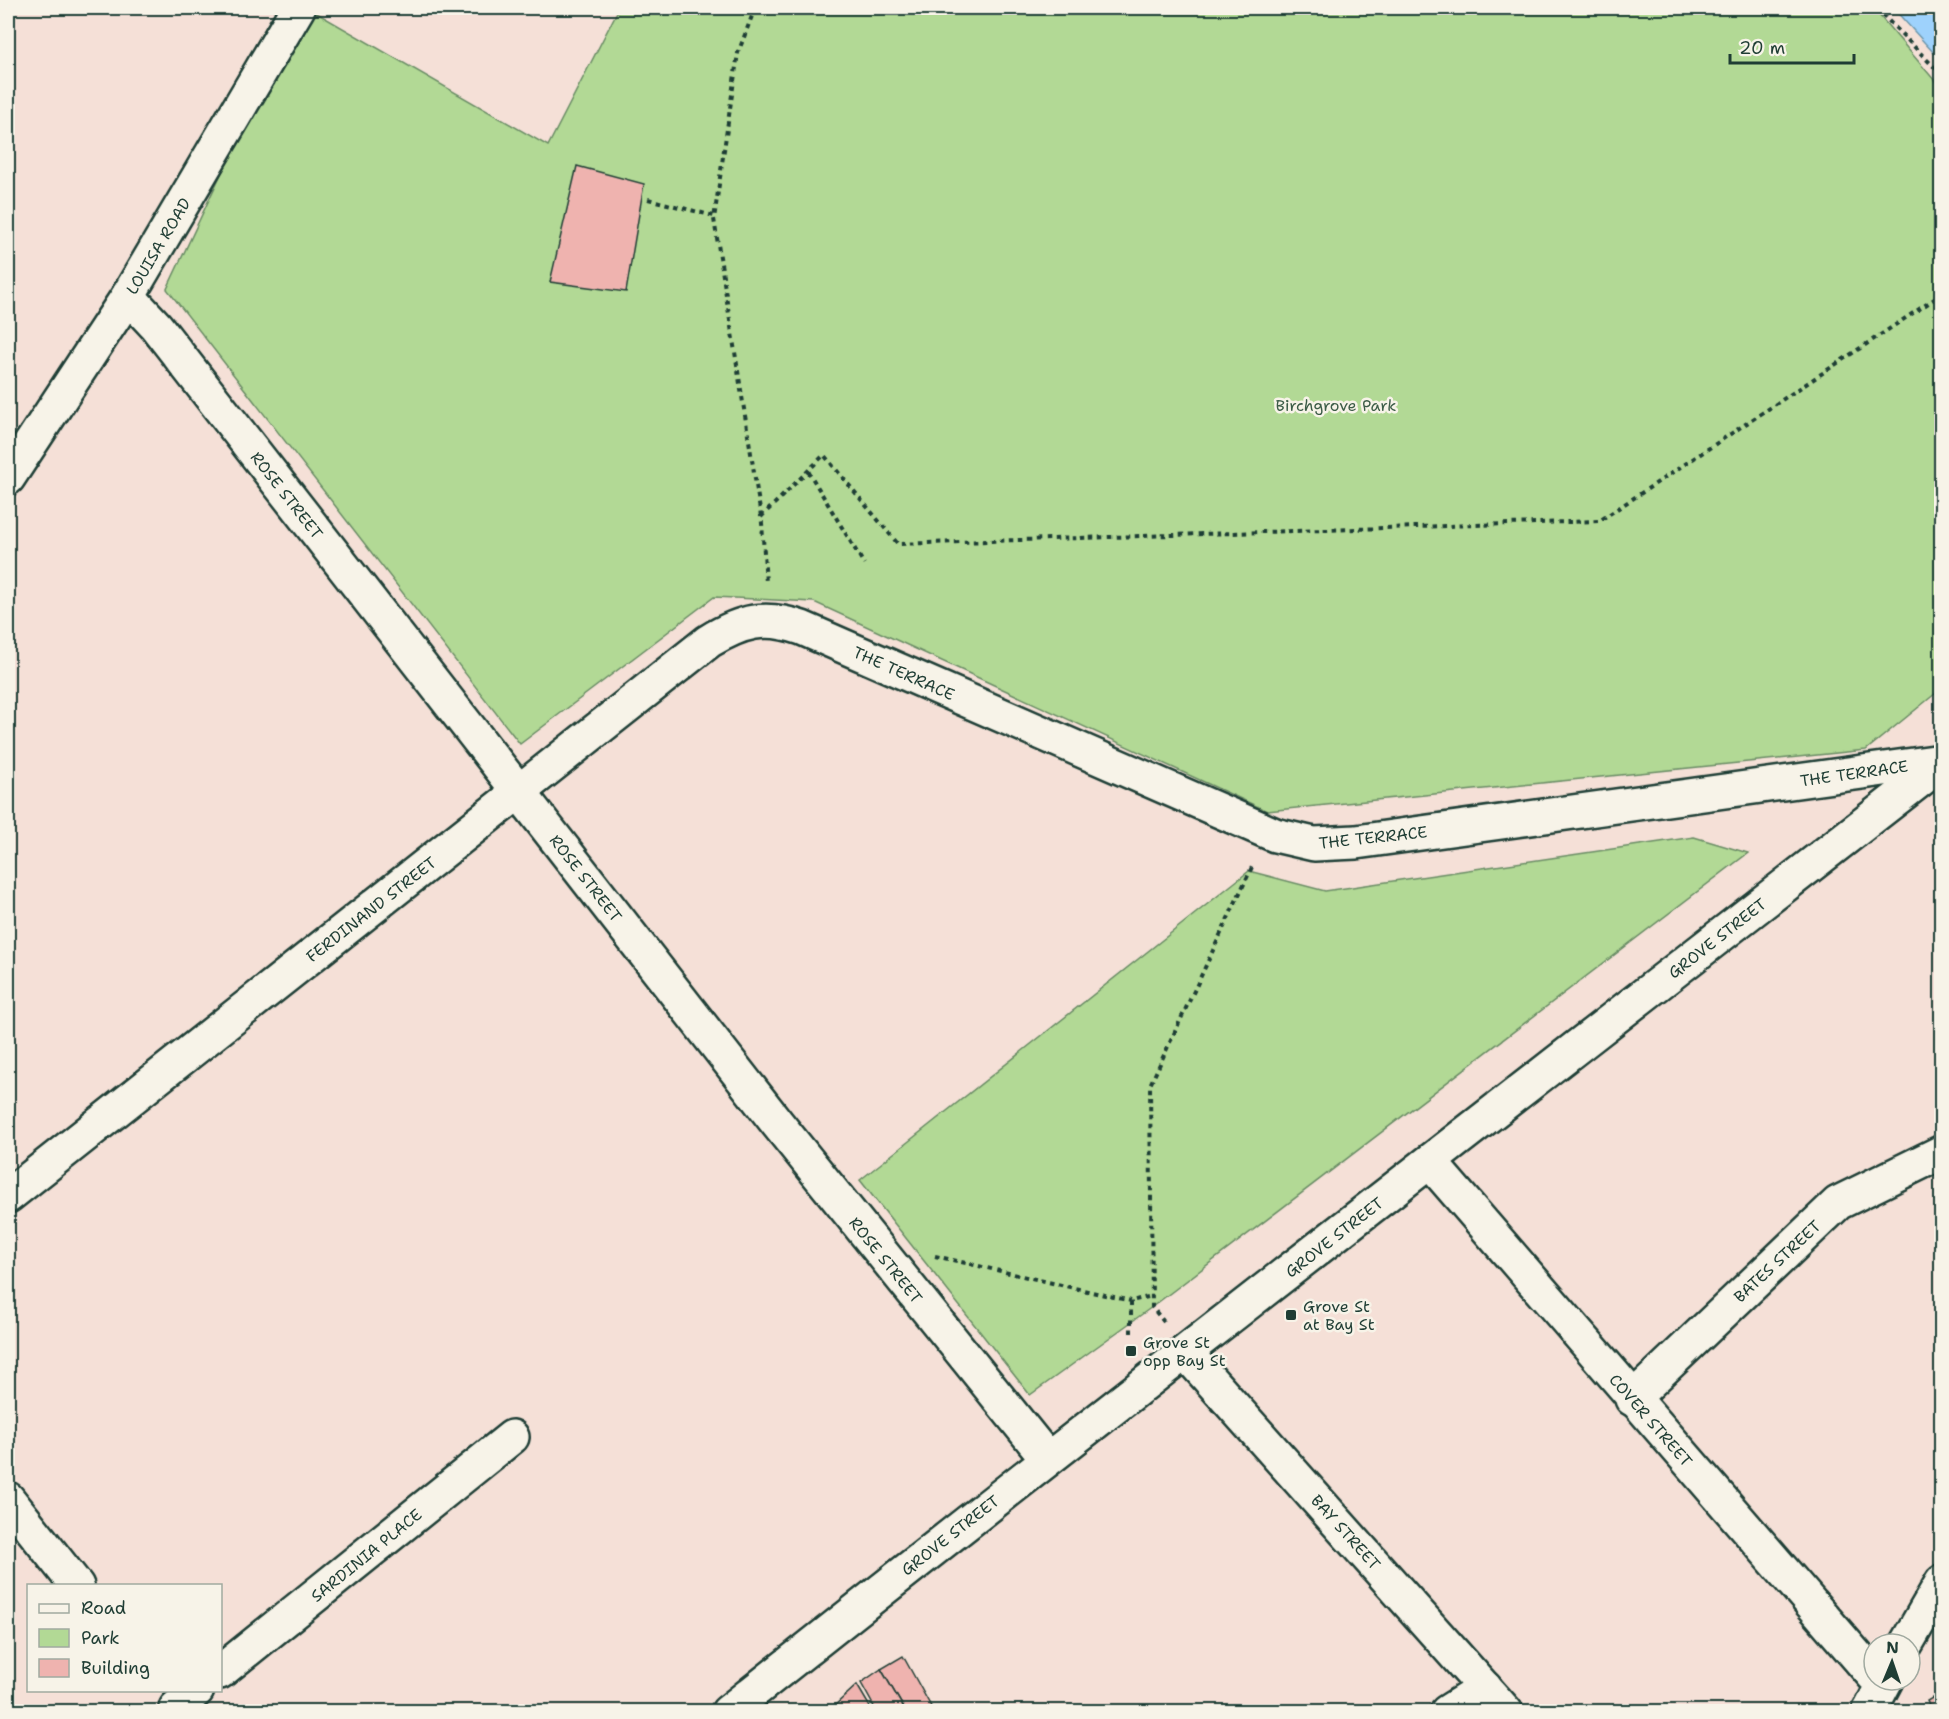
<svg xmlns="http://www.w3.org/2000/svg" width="1949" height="1719" viewBox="0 0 1949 1719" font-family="'Shantell Sans',sans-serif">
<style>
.green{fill:#b2d995;stroke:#688b64;stroke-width:1.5}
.water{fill:#9ed2fc;stroke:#6b96ac;stroke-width:1.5}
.building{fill:#efb3af;stroke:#1f3d34;stroke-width:1.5}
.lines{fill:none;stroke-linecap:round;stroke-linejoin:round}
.minor-casing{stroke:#1f3d34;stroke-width:38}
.path{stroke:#1f3d34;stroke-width:4;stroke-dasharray:4.5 4.5;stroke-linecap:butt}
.minor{stroke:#f7f3e8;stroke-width:33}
.poi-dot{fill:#1f3d34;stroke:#f7f3e8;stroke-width:2}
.labels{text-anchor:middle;stroke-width:5;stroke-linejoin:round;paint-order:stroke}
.street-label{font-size:16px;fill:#1f3d34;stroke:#f7f3e8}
.park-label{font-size:16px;fill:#3c5c47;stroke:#f7f3e8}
.poi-label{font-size:16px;fill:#1f3d34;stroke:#f7f3e8;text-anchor:start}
</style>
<rect width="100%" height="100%" fill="#f5e0d7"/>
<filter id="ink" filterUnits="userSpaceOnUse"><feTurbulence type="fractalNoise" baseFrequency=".0167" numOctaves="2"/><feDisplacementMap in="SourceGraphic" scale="12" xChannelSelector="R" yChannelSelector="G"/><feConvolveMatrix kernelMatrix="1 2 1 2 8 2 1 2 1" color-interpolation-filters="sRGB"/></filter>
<g filter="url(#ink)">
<g class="green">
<polygon points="299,8 308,8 548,146 619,8 1873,8 1941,88 1941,689 1866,750 1267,811 814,602 714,597 520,744 167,289"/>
<polygon points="1694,837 1748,853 1152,1307 1030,1395 860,1180 1249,871 1325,891"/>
</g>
<polygon class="water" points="1893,8 1941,8 1941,57 1934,53"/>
<g class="building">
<polygon points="577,166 644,184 626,292 550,282"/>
<polygon points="903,1656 934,1712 906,1712 881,1669"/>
<polygon points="881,1669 906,1712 877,1712 861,1683"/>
<polygon points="857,1685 873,1712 834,1712 832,1708"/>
<polygon points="1942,1692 1942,1712 1932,1712 1927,1701"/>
</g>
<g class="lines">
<g class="minor-casing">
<g id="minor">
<polyline points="128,296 156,326 777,1123 1047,1458"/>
<polyline points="8,478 128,296 298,8"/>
<polyline points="1430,1162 1874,1676"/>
<path d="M8 1196 709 641C742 621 765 615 802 628L1275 835 1314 844 1356 842 1942 761"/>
<polyline points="1186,1353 1506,1712"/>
<polyline points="1632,1399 1838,1203 1942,1152"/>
<polyline points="8,1499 77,1586"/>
<polyline points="1906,1644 1942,1582"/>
<polyline points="220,1672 512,1437"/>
<polyline points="176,1708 197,1690"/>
<path d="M728 1712C1130 1392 1537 1079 1942 763"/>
<polyline points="1447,1712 1485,1688"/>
<polyline points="1869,1712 1886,1680"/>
</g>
</g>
<g class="path">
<polyline points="755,8 738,53 714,219 762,523 766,583"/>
<polyline points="1876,8 1942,75"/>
<polyline points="648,199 714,216"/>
<polyline points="808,471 864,564"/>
<polyline points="761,517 824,455 898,544 1599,521 1942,294"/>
<polyline points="935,1256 1131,1301"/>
<polyline points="1164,1322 1152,1307 1150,1085 1252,867"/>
<polyline points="1131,1333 1131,1301 1152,1296"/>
</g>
<use href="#minor" class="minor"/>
</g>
</g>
<g class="poi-dot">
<rect x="1285" y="1309" width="12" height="12" rx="3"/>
<rect x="1125" y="1345" width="12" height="12" rx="3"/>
</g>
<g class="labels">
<g class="street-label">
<text transform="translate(158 246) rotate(-59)" y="6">LOUISA ROAD</text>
<text transform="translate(287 495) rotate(52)" y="6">ROSE STREET</text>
<text transform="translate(904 673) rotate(24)" y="6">THE TERRACE</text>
<text transform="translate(1854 773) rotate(-8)" y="6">THE TERRACE</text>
<text transform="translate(1373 837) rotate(-6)" y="6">THE TERRACE</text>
<text transform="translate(586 878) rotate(52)" y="6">ROSE STREET</text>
<text transform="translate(371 909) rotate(-38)" y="6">FERDINAND STREET</text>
<text transform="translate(1717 938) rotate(-38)" y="6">GROVE STREET</text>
<text transform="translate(1334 1237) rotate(-38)" y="6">GROVE STREET</text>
<text transform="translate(886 1260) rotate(51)" y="6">ROSE STREET</text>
<text transform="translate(1777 1261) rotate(-43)" y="6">BATES STREET</text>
<text transform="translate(1651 1420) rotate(49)" y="6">COVER STREET</text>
<text transform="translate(1346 1532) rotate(48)" y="6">BAY STREET</text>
<text transform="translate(950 1535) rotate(-38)" y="6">GROVE STREET</text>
<text transform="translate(366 1555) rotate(-39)" y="6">SARDINIA PLACE</text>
</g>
<g class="park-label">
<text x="1336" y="411">Birchgrove Park</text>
</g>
<g class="poi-label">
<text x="1303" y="1312">Grove St<tspan x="1303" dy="18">at Bay St</tspan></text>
<text x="1143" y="1348">Grove St<tspan x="1143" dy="18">opp Bay St</tspan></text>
</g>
</g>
<rect width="1949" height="1719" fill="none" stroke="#f7f3e8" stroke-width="30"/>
<rect x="15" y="15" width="1919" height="1689" fill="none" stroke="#1f3d34" stroke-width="2" filter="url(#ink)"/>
<rect x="27" y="1584" width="195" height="108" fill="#f7f3e8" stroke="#a1aaa0" stroke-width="1.5"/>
<rect x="39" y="1604" width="30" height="9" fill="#f7f3e8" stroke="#a1aaa0" stroke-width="1.5"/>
<text x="81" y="1614" font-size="18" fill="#1f3d34">Road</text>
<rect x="39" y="1629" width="30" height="18" fill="#b2d995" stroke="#a1aaa0" stroke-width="1.5"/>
<text x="81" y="1644" font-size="18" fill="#1f3d34">Park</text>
<rect x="39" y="1659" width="30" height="18" fill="#efb3af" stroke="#a1aaa0" stroke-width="1.5"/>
<text x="81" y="1674" font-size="18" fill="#1f3d34">Building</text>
<g transform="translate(1892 1662) rotate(2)"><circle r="28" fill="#f7f3e8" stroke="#a1aaa0" stroke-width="1.5"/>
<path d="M0-4.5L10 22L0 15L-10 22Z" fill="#1f3d34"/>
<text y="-9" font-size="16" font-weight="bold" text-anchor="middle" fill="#1f3d34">N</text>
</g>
<path d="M1730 54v9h124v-9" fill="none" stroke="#1f3d34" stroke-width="3"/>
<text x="1739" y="54" font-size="18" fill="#1f3d34" stroke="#f7f3e8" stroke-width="4.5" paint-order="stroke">20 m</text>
</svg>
